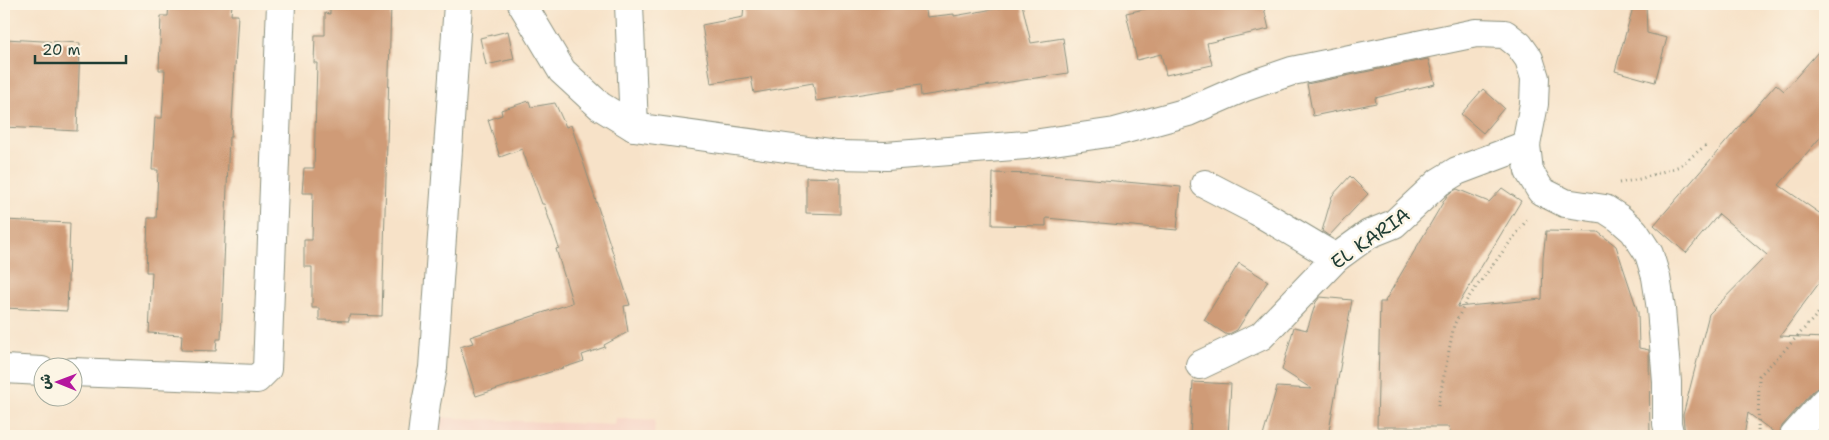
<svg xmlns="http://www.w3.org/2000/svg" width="1829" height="440" viewBox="0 0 1829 440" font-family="'Shantell Sans','Playpen Sans Arabic',sans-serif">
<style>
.built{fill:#f6d2c4}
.building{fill:#cf9b77}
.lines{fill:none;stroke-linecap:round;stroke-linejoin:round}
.minor-casing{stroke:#8b907e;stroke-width:30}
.path{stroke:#8b907e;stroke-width:3;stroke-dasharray:1 4;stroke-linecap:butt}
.minor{stroke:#fff;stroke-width:28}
.labels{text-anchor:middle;stroke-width:5;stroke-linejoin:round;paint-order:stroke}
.street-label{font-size:19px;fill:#1f3d34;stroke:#fcf5e5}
</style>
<rect width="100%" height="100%" fill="#fcf5e5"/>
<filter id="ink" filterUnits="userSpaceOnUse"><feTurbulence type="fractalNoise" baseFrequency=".02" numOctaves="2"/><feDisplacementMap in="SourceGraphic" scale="10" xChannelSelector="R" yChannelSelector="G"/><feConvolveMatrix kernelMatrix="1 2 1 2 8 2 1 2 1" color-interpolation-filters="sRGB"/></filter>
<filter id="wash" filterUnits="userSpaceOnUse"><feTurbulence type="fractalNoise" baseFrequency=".0096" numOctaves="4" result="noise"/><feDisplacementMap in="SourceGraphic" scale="20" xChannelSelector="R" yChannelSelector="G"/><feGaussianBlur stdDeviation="1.12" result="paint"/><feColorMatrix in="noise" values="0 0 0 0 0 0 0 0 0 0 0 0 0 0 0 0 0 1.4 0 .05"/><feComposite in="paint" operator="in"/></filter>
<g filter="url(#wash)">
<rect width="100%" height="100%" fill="#f7e2c8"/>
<polygon class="built" points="432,417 615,425 616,418 655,420 654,436 431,436"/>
<g id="blocks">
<g class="building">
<polygon points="169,4 232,4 231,15 238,15 231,137 229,137 221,339 217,339 216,351 181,350 182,335 149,333 152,272 146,272 148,218 156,218 158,170 152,170 155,118 162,118 165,70 159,70 161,16 168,16"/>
<polygon points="330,4 391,4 382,316 349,315 349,321 319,320 319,308 312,308 312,267 304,267 304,240 312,240 313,193 302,193 304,168 314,168 317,63 314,63 315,35 325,35 325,13 330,14"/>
<polygon points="744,4 925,4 927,17 954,14 954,16 1022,4 1031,43 1063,38 1068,73 921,96 920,85 816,101 813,83 754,93 751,77 711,83 702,25 743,17"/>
<polygon points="1168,4 1263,4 1269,29 1207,43 1212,65 1166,75 1161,54 1137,60 1126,13"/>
<polygon points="1634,4 1646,4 1647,33 1667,38 1655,82 1615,71"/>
<polygon points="508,31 514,59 486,65 480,38"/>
<polygon points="5,39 80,43 77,131 4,127"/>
<polygon points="1825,44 1825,132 1779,185 1825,217 1825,275 1780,336 1825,338 1825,386 1820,386 1813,391 1782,426 1779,436 1748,413 1744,436 1685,436 1683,415 1709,314 1767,255 1719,214 1686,253 1654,225 1776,84 1784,91"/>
<polygon points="1428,59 1435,84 1375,98 1376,103 1313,116 1307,84"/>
<polygon points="1483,89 1504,108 1483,133 1461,114"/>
<polygon points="529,101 531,107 555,103 566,127 571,125 630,305 624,306 628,332 604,345 605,347 582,355 584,361 476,396 460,347 473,343 470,337 572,303 572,301 556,249 559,248 544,204 542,204 522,149 500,157 488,120 502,115 501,110"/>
<polygon points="993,173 1037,174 1181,187 1177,230 1046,218 1046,226 992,225"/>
<polygon points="1350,176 1368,194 1329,236 1322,231 1332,196"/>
<polygon points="806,177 840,178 840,214 806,213"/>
<polygon points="1502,188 1521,201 1457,307 1542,299 1543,258 1546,231 1598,232 1616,246 1638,312 1639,348 1649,350 1650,436 1451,436 1449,427 1377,427 1380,302 1386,302 1385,301 1448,194 1457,189 1489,202"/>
<polygon points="4,220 70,223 67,311 4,308"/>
<polygon points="1239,263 1268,281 1237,330 1227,335 1204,320"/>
<polygon points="1320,297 1352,300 1328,436 1263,436 1277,387 1312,389 1282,370 1294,327 1307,330 1316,302"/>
<polygon points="1193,382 1231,384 1228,436 1190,436"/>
<polygon points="1825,424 1825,436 1815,436"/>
</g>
</g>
</g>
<g filter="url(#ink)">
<use href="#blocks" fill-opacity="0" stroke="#8b907e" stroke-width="1"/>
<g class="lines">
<g class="minor-casing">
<g id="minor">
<polyline points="522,4 562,71 600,106 634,127 837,155 886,156 1026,145 1115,132 1188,112 1245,87 1292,71 1476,33 1505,34 1519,45 1529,59 1535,78 1534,104 1526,145 1529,171 1541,191 1565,203 1605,209 1619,218 1634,231 1649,254 1656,277 1661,309 1667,382 1667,424 1670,436"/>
<polyline points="629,4 634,127"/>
<polyline points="1205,184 1257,211 1336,258"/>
<polyline points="1200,365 1261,336 1336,258 1369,234 1394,224 1439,182 1457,171 1526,145"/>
<polyline points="4,369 42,371"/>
<polyline points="72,372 257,379 267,369 281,4"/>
<polyline points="422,436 426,403 433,368 458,4"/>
<polyline points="1794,436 1825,401"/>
</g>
</g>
<g class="path">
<polyline points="1619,183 1640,179 1680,166 1706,145"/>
<polyline points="1438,406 1454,325 1468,298 1529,217"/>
<polyline points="1758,436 1759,376 1782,353 1825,306"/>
</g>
<use href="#minor" class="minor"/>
</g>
</g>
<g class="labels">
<g class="street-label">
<text transform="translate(1370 238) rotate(-35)" y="7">EL KARIA</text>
</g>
</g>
<rect width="1829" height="440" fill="none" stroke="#fcf5e5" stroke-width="20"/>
<g transform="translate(58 382) rotate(271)"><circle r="24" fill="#fcf5e5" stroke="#a4ab9e"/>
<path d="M0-4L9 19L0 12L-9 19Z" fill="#b5179e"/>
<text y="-8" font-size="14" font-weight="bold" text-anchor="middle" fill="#1f3d34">ش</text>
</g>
<path d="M35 55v8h91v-8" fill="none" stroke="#1f3d34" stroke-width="2.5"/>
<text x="42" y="55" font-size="15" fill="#1f3d34" stroke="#fcf5e5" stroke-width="4" paint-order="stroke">20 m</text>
</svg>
